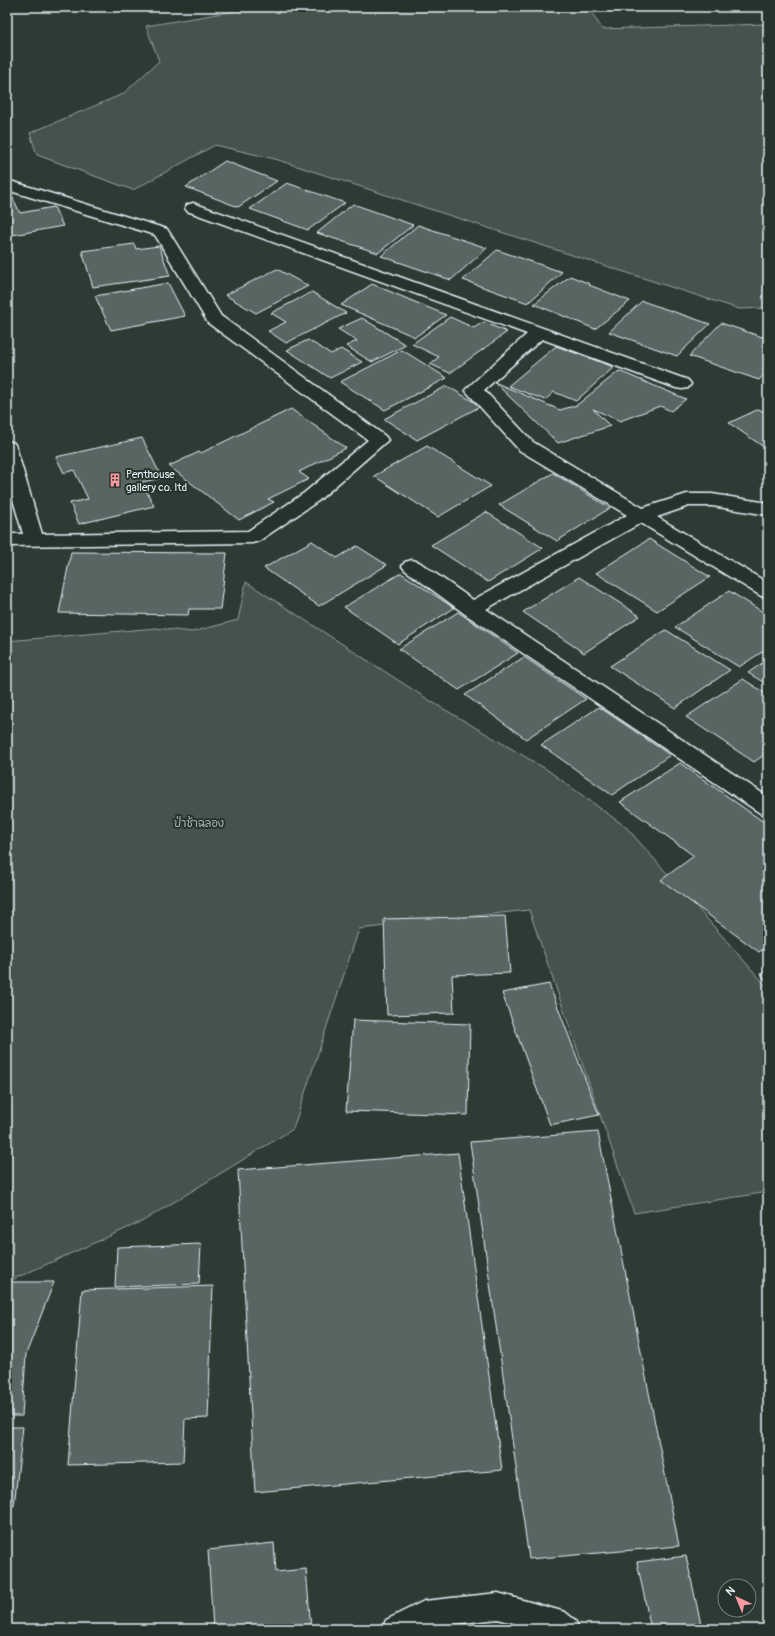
<svg xmlns="http://www.w3.org/2000/svg" width="775" height="1636" viewBox="0 0 775 1636" font-family="Pangolin,'Playpen Sans Thai',sans-serif">
<style>
.green{fill:#45524e;stroke:#96a2a3}
.building{fill:#596563;stroke:#e8f1f8}
.lines{fill:none;stroke-linecap:round;stroke-linejoin:round}
.lane-casing{stroke:#e8f1f8;stroke-width:3}
.street-casing{stroke:#e8f1f8;stroke-width:3}
.lane{fill:#26332d;fill-rule:evenodd}
.street{fill:#26332d;fill-rule:evenodd}
.labels{text-anchor:middle;stroke-width:4;stroke-linejoin:round;paint-order:stroke}
.poi-label{font-size:11px;fill:#e8f1f8;stroke:#26332d;text-anchor:start}
.park-label{font-size:11px;fill:#afb9bc;stroke:#26332d}
</style>
<rect width="100%" height="100%" fill="#2e3b35"/>
<filter id="ink" filterUnits="userSpaceOnUse"><feTurbulence type="fractalNoise" baseFrequency=".025" numOctaves="2"/><feDisplacementMap in="SourceGraphic" scale="8" xChannelSelector="R" yChannelSelector="G"/><feConvolveMatrix kernelMatrix="1 2 1 2 8 2 1 2 1" color-interpolation-filters="sRGB"/></filter>
<g filter="url(#ink)">
<g class="green">
<polygon points="259,7 588,7 602,29 768,24 768,308 739,309 275,159 215,145 133,190 37,155 30,133 123,94 159,61 146,26"/>
<polygon points="246,582 432,702 546,769 626,827 768,988 768,1192 634,1213 529,910 359,929 293,1129 143,1221 7,1282 7,641 156,628 192,632 238,620"/>
</g>
<g class="building">
<polygon points="225,161 277,181 238,207 186,187"/>
<polygon points="287,183 345,203 308,230 250,209"/>
<polygon points="13,198 20,213 54,207 63,226 7,236 7,199"/>
<polygon points="353,204 413,225 378,253 317,233"/>
<polygon points="418,225 487,248 451,280 381,256"/>
<polygon points="134,244 136,249 159,246 170,276 93,287 82,251"/>
<polygon points="497,250 562,272 528,303 463,280"/>
<polygon points="277,269 308,286 256,313 225,295"/>
<polygon points="570,276 590,284 589,285 630,301 595,329 534,304"/>
<polygon points="168,283 185,316 111,330 95,296"/>
<polygon points="372,284 446,315 415,337 341,305"/>
<polygon points="312,292 346,313 286,343 268,331 286,322 271,313"/>
<polygon points="642,301 710,324 677,356 609,332"/>
<polygon points="450,317 474,328 483,322 507,332 450,373 430,364 439,357 412,344"/>
<polygon points="362,318 406,345 372,362 346,346 357,341 338,329"/>
<polygon points="721,323 768,339 768,370 759,380 689,356"/>
<polygon points="308,340 331,354 341,349 362,362 330,378 287,350"/>
<polygon points="556,346 614,367 576,401 554,392 545,400 508,386"/>
<polygon points="402,350 447,378 385,410 340,382"/>
<polygon points="619,371 686,399 671,411 660,406 620,421 593,409 610,426 558,443 494,382 560,410 577,405"/>
<polygon points="447,386 481,406 417,440 384,419"/>
<polygon points="291,409 346,448 299,472 309,479 268,499 274,502 239,520 169,466 199,452 201,453"/>
<polygon points="759,409 768,415 768,450 729,423"/>
<polygon points="142,438 162,478 142,482 154,506 79,524 70,503 88,499 74,470 64,473 56,457"/>
<polygon points="427,446 491,486 438,517 374,476"/>
<polygon points="553,473 610,508 557,541 499,505"/>
<polygon points="486,512 543,548 488,582 431,545"/>
<polygon points="649,539 710,577 657,611 596,573"/>
<polygon points="312,541 337,558 357,546 387,565 319,606 264,568"/>
<polygon points="71,552 227,553 220,609 189,609 188,615 59,613"/>
<polygon points="401,573 454,608 398,644 344,607"/>
<polygon points="579,577 640,616 584,653 523,612"/>
<polygon points="729,591 768,615 768,648 739,667 675,627"/>
<polygon points="458,612 518,653 459,690 399,649"/>
<polygon points="666,630 730,670 675,708 610,666"/>
<polygon points="524,657 586,699 526,739 465,695"/>
<polygon points="768,659 768,685 748,673"/>
<polygon points="743,679 768,695 768,752 754,762 686,717"/>
<polygon points="599,707 670,755 612,795 541,745"/>
<polygon points="680,763 768,825 768,946 759,952 661,880 694,856 620,802"/>
<polygon points="505,916 510,973 452,975 454,1013 387,1015 384,919"/>
<polygon points="768,971 768,984 761,974"/>
<polygon points="549,984 599,1115 550,1125 502,993"/>
<polygon points="353,1020 470,1024 468,1115 346,1111"/>
<polygon points="598,1132 679,1546 529,1559 470,1142"/>
<polygon points="458,1153 502,1470 255,1492 238,1170"/>
<polygon points="201,1244 199,1284 115,1287 117,1247"/>
<polygon points="7,1282 54,1282 26,1354 22,1416 7,1416"/>
<polygon points="213,1286 208,1418 185,1419 183,1462 68,1465 82,1290"/>
<polygon points="7,1427 23,1427 14,1506 7,1506"/>
<polygon points="274,1543 276,1572 306,1569 311,1629 213,1629 208,1550"/>
<polygon points="686,1556 702,1629 651,1629 637,1562"/>
</g>
<g class="lines">
<g class="lane-casing">
<polygon id="lane" points="498,1593 565,1612 575,1620 579,1629 536,1629 498,1619 427,1627 423,1629 382,1629 386,1620 424,1601"/>
</g>
<g class="street-casing">
<g id="street">
<polygon points="7,180 167,229 221,316 385,436 388,440 318,501 259,541 252,543 7,546 7,534 23,534 7,479 7,441 14,443 16,447 42,534 248,531 304,493 368,440 208,323 155,235 7,190"/>
<polygon points="193,203 688,380 691,384 688,388 682,389 676,388 542,339 484,390 533,442 643,508 687,494 712,494 768,503 768,515 712,506 689,506 657,517 768,583 768,598 761,596 641,523 486,609 768,797 768,816 760,813 465,614 405,570 402,566 405,562 412,560 419,562 473,600 627,515 519,450 465,390 527,334 187,211 185,208 187,205"/>
</g>
</g>
<use href="#lane" class="lane"/>
<use href="#street" class="street"/>
</g>
</g>
<defs>
<g id="building-bare" transform="scale(1.08)"><path d="M-4-6H4V6H1V3H-1V6H-4ZM-2.5-4.3h1.7v1.8h-1.7ZM.8-4.3h1.7v1.8H.8ZM-2.5-1h1.7V.8h-1.7ZM.8-1h1.7V.8H.8Z" fill="#ff9aa2" stroke="#26332d" stroke-width="2.5" paint-order="stroke"/></g>
</defs>
<g fill-rule="evenodd">
<use href="#building-bare" x="115" y="480"/>
</g>
<g class="labels">
<g class="poi-label">
<text x="126" y="478">Penthouse<tspan x="126" dy="13">gallery co. ltd</tspan></text>
</g>
<g class="park-label">
<text x="199" y="827">ป่าช้าฉลอง</text>
</g>
</g>
<rect width="775" height="1636" fill="none" stroke="#26332d" stroke-width="24"/>
<rect x="12" y="12" width="751" height="1612" fill="none" stroke="#e8f1f8" stroke-width="1.5" filter="url(#ink)"/>
<g transform="translate(737 1598) rotate(316)"><circle r="19" fill="#26332d" stroke="#747f7e"/>
<path d="M0-3L7 15L0 10L-7 15Z" fill="#ff9aa2"/>
<text y="-6" font-size="11" font-weight="bold" text-anchor="middle" fill="#e8f1f8">N</text>
</g>
</svg>
